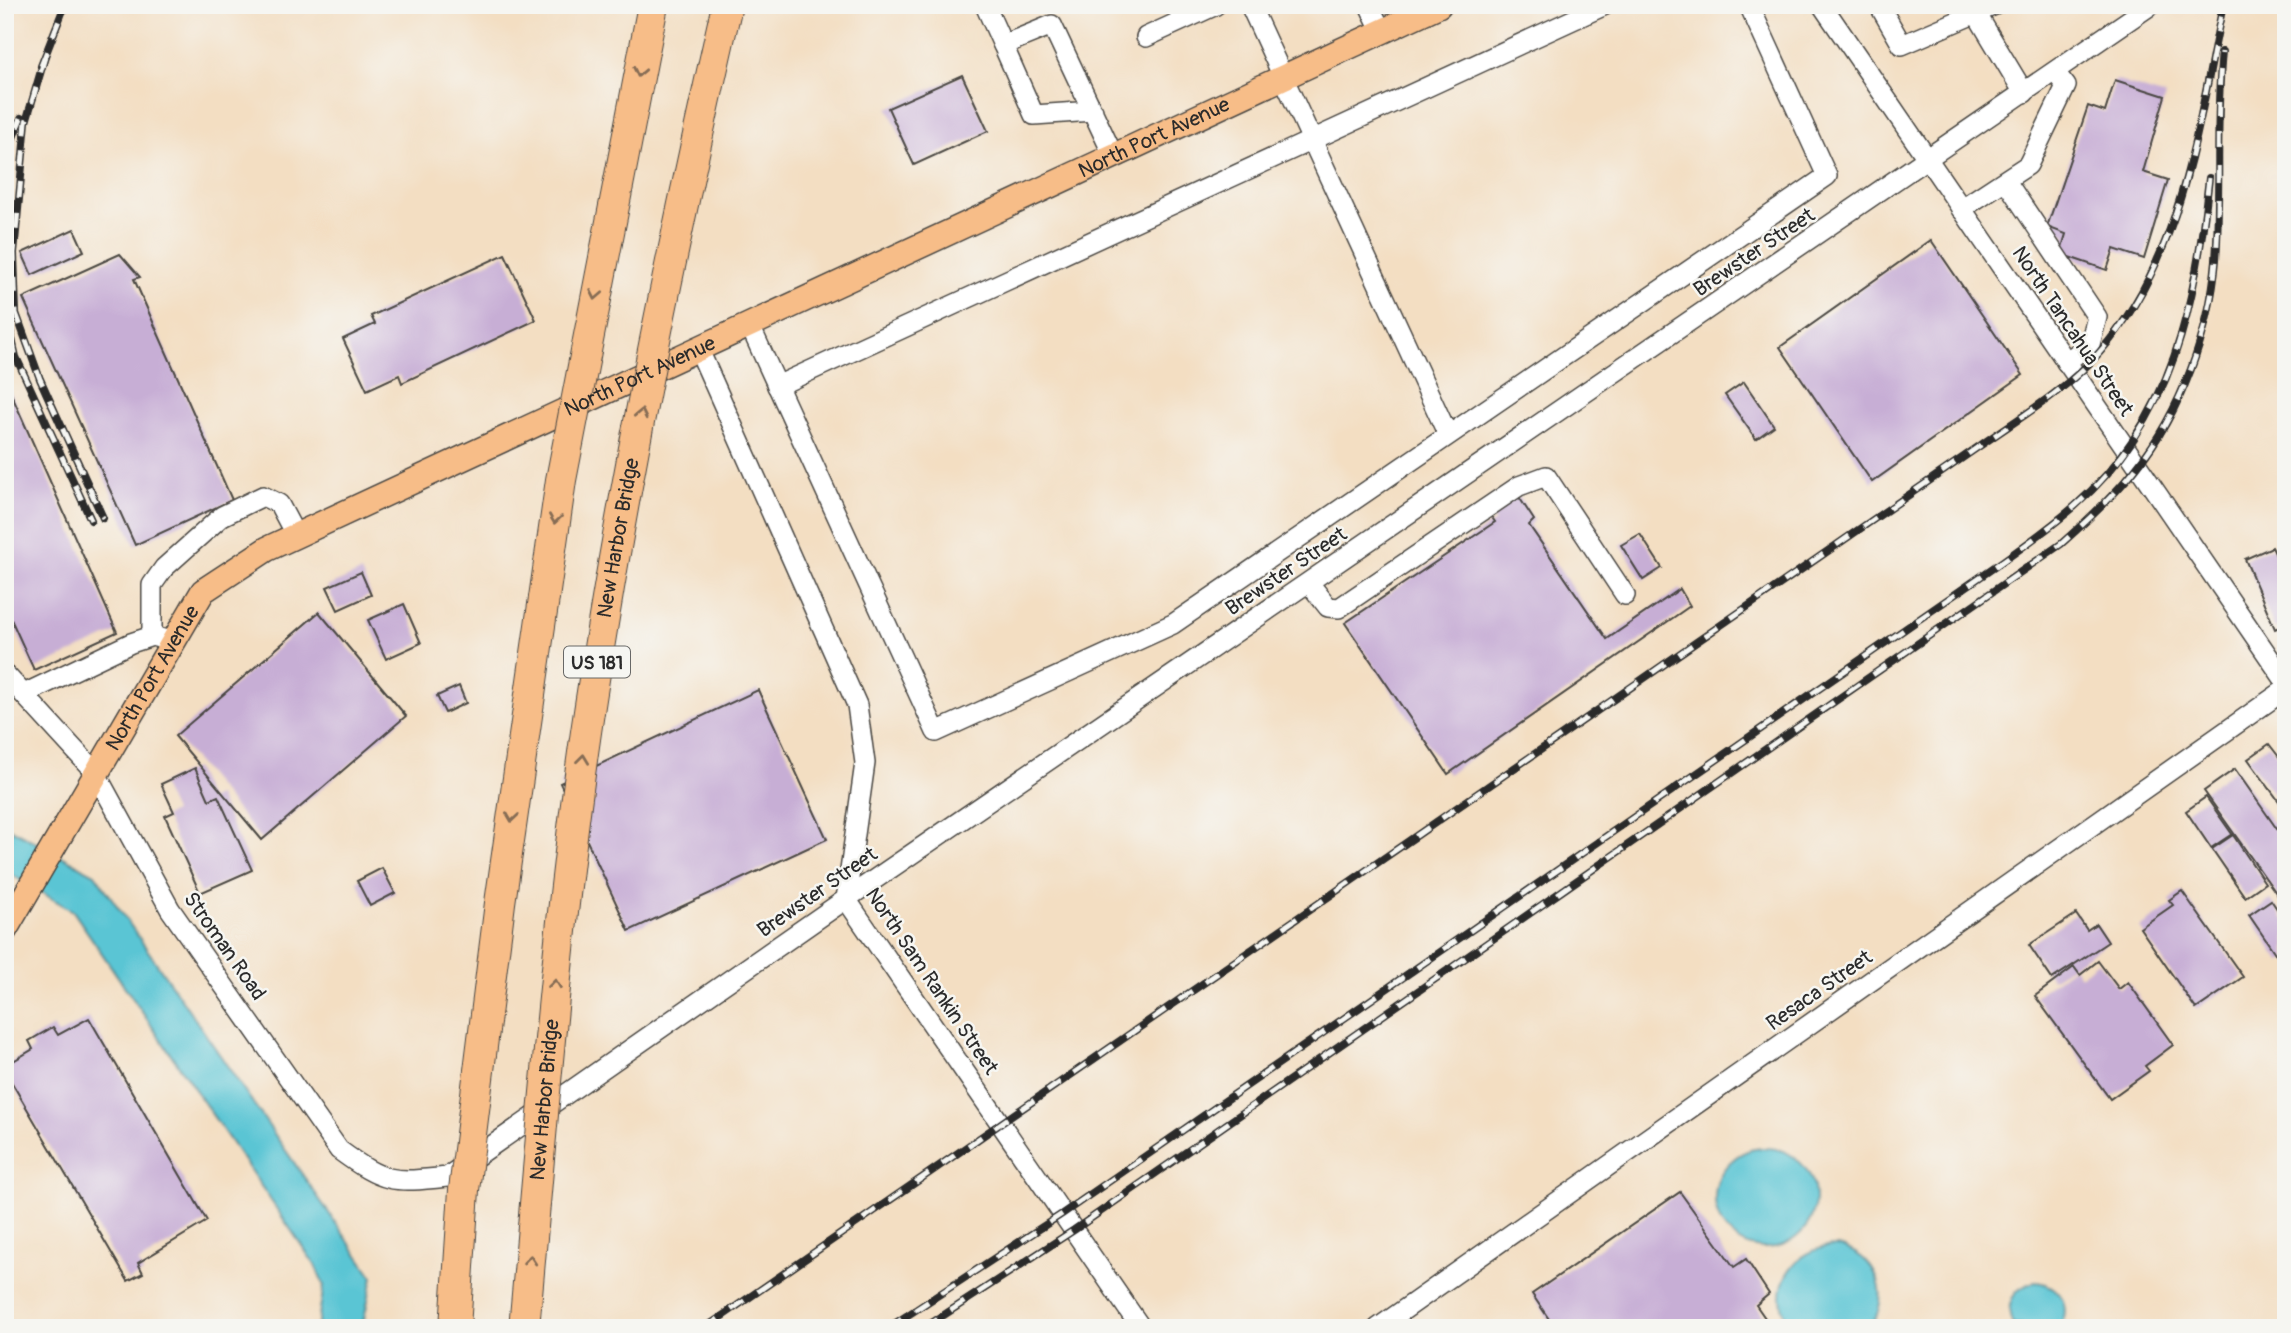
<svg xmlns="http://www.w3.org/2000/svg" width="2291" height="1333" viewBox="0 0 2291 1333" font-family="Pangolin,sans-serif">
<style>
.water{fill:#5ac5d4;stroke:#427880;stroke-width:2}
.building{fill:#c7aed5}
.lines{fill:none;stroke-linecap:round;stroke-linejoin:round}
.minor-casing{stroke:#494642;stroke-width:22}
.major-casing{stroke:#494642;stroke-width:27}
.minor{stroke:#fff;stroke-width:19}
.major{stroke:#f7bd88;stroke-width:24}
.rail-casing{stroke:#2b2b2b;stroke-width:8}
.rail{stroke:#f6f6f2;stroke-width:5;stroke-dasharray:16;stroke-linecap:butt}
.highway-bridge-casing{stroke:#494642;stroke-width:32;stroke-linecap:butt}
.highway-bridge{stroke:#f7bd88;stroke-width:30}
.oneway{stroke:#876d55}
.labels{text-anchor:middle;stroke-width:5;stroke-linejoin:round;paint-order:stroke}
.shield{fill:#f6f6f2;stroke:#686867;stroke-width:2}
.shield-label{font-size:19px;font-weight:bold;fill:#2b2b2b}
.street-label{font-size:21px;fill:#2b2b2b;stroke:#f6f6f2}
</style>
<rect width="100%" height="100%" fill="#f6f6f2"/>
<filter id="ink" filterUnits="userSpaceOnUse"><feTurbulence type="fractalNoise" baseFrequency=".0143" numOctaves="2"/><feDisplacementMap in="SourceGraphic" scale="14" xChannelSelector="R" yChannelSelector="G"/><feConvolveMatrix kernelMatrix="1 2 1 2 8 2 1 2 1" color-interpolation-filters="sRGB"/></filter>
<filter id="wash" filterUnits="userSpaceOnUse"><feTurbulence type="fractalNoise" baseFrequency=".00686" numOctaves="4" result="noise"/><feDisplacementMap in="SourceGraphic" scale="28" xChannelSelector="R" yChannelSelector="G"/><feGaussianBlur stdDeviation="1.57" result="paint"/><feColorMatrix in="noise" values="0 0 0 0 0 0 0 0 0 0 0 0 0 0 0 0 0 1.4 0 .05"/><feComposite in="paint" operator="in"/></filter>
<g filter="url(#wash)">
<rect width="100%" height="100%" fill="#f3dec2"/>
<g class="water">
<polygon points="5,826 95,874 373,1277 362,1328 317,1328 324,1285 315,1265 73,911 5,871"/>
<circle cx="1765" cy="1198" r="50"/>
<path d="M1837 1246C1876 1254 1894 1295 1869 1328H1793C1763 1291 1794 1246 1837 1246Z"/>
<path d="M2035 1282C2060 1284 2073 1306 2059 1328L2013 1325C2004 1305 2013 1288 2035 1282Z"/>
</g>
<g id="blocks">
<g class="building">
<polygon points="962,75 988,131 914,165 888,108"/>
<polygon points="2115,80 2165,96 2143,172 2168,180 2144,259 2114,249 2107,270 2060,254 2066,234 2047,227 2088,106 2105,112"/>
<polygon points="74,229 84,251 32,275 22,253"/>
<polygon points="1931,240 2023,375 1872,482 1780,347"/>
<polygon points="120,254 140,277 134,279 232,500 135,545 23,298"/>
<polygon points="505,254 536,320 402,383 399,375 367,390 343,339 375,324 371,316"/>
<polygon points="5,380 117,632 34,670 5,606"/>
<polygon points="1744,382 1774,426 1756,439 1725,395"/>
<polygon points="1517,494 1534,520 1529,525 1607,639 1680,589 1690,606 1448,774 1345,623 1495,522 1489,513"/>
<polygon points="1640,534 1662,568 1643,580 1621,545"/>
<polygon points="2272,547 2286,576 2286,624 2275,629 2245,559"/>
<polygon points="361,572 371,595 338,610 327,587"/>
<polygon points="404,604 421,643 386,659 368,620"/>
<polygon points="319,612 406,716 262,840 175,736"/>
<polygon points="459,686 466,703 445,713 437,696"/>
<polygon points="758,690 827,839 629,931 560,783"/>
<polygon points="2269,744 2286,766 2286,800 2281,804 2248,759"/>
<polygon points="195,768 209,800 218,796 252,870 200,893 165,816 174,812 161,784"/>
<polygon points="2235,769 2286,842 2286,907 2204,791"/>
<polygon points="2206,797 2232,834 2211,848 2186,811"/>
<polygon points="2233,835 2265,883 2245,897 2212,849"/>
<polygon points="382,868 395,893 370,906 357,881"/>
<polygon points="2182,891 2243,977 2196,1009 2140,928 2173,905 2169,900"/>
<polygon points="2271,900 2286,922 2286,959 2281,962 2249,915"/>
<polygon points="2076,914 2087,930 2096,924 2108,942 2052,979 2029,945"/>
<polygon points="2098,961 2119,989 2128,982 2173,1045 2145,1066 2149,1071 2110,1099 2035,996 2074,967 2080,975"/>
<polygon points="89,1018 207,1221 138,1263 143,1273 128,1281 5,1071 5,1066 33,1049 29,1041 53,1027 58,1035"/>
<polygon points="1680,1192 1734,1267 1746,1259 1769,1294 1756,1305 1772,1328 1555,1328 1532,1294"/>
</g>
</g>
</g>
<g filter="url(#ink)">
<use href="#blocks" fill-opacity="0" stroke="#494642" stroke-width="2"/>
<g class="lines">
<g class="minor-casing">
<g id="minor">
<polyline points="985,5 1003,45"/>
<polyline points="1250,5 1312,140 1605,5"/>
<polyline points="1369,5 1382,32"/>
<polyline points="1822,5 2286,682"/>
<polyline points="1879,5 1902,45 1995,5"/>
<polyline points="1976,13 2024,93"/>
<polyline points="1146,37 1216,5"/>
<polyline points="1093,111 1034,115 1003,45 1052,25 1114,157"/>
<polyline points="2006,181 2097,317 2090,344 2066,362"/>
<polyline points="1961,209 2028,165 2066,86 2055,72"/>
<polyline points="750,326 936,732 1173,624 1827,176 1749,5"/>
<polyline points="699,350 857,705 865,763 846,899 1141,1328"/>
<polyline points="777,386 1312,140 1448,435"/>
<polyline points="1309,583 1328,607 1339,608 1519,486 1546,476 1625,595"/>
<polyline points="152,636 152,585 164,568 222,516 263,496 279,504 296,536"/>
<path d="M5 674 95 772 170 909 339 1150C384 1183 392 1183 447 1177L846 899 2151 5"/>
<polyline points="24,694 131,643 152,636 163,639"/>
<polyline points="1378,1328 2286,689"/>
</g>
</g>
<g class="major-casing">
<g id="major">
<path id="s1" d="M5 930 203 591 267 549 1439 5"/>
</g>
</g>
<use href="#minor" class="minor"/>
<use href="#major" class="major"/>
<g class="rail-casing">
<g id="rail">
<polyline points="45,57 26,122 14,253 16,313 40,379 103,518"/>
<polyline points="41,66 65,5"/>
<polyline points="5,157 21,118"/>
<polyline points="5,307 16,357 91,520"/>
<path d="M705 1328 1981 445C2021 417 2066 390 2099 353 2183 259 2198 124 2223 5"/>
<path d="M888 1328 1062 1214 2003 561C2027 544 2052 526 2075 506 2175 418 2195 304 2209 178"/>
<path d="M924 1328 1074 1230 2061 544C2088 520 2114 496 2136 468 2181 412 2210 332 2216 260 2221 191 2215 121 2222 52"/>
</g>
</g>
<use href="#rail" class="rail"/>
<g class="highway-bridge-casing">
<g id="highway-bridge">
<polyline points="455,1328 464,1190 500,903 561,480 653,5"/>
<path id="s2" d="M524 1328C542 1129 557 930 586 732 622 488 672 246 727 5"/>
</g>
</g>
<use href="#highway-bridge" class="highway-bridge"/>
</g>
<defs><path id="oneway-chevron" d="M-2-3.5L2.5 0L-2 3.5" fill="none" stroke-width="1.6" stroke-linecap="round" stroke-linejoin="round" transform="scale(1.75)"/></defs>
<g class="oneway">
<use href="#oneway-chevron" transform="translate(639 72) rotate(102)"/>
<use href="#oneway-chevron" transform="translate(596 295) rotate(101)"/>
<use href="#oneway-chevron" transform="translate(641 414) rotate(-78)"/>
<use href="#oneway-chevron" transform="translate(555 519) rotate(98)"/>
<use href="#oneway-chevron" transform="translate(583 759) rotate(-83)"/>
<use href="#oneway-chevron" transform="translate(512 817) rotate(98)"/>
<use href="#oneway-chevron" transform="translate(555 984) rotate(-83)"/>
<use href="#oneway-chevron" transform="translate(530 1260) rotate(-85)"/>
</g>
</g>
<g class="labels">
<rect class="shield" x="564" y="646.5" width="66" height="31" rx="5"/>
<g class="shield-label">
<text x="597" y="669">US 181</text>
</g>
<g class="street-label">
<text dy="7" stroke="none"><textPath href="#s1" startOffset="1447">North Port Avenue</textPath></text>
<text transform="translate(1754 252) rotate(-34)" y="7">Brewster Street</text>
<text transform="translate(2073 331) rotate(56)" y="7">North Tancahua Street</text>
<text dy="7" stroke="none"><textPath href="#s1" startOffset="880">North Port Avenue</textPath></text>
<text dy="7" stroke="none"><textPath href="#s2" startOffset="796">New Harbor Bridge</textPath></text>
<text transform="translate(1286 571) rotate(-34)" y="7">Brewster Street</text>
<text dy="7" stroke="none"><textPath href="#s1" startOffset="292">North Port Avenue</textPath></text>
<text transform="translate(817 892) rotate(-35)" y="7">Brewster Street</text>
<text transform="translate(225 946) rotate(55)" y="7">Stroman Road</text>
<text transform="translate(932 981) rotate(56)" y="7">North Sam Rankin Street</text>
<text transform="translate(1819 990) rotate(-35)" y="7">Resaca Street</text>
<text dy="7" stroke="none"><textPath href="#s2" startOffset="229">New Harbor Bridge</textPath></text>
</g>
</g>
<rect width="2291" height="1333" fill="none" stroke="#f6f6f2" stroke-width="28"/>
</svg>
